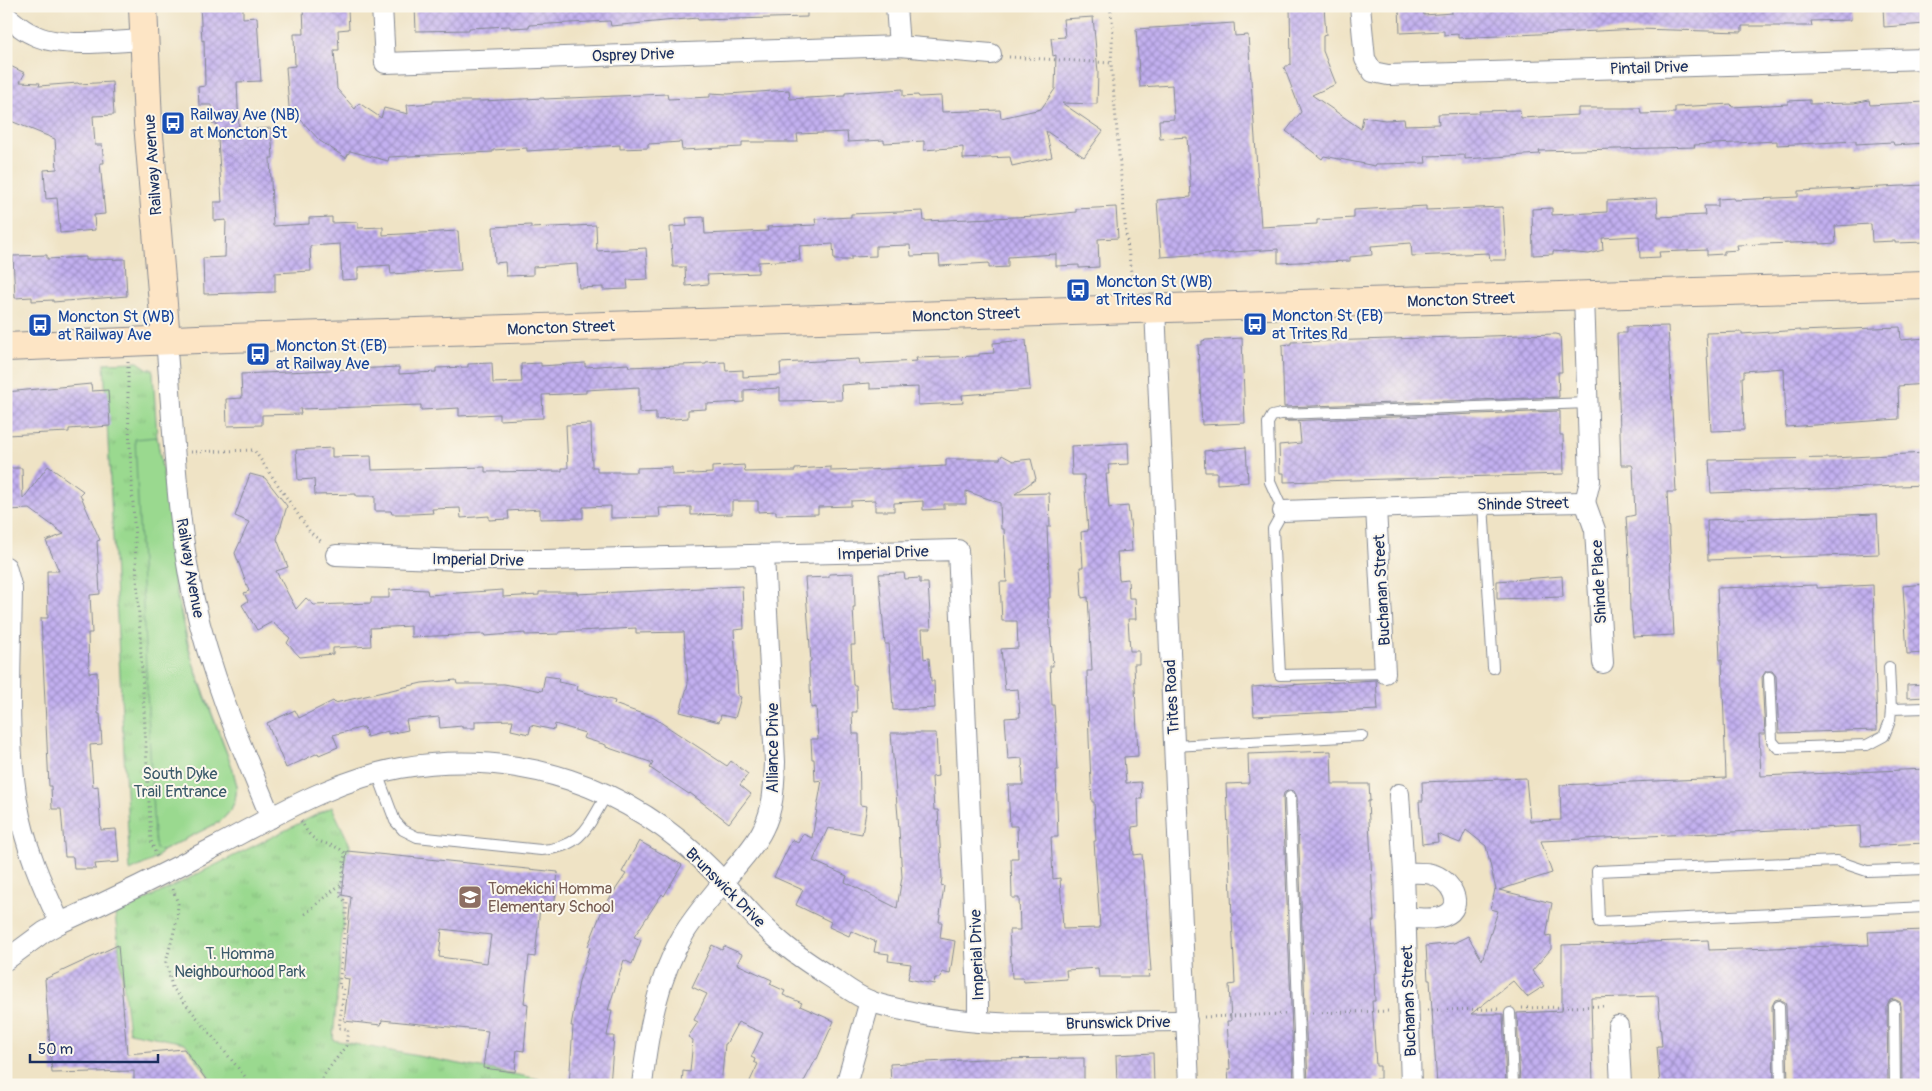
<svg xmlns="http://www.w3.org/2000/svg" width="1932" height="1091" viewBox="0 0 1932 1091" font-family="Pangolin,sans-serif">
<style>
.grass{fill:url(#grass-tufts);stroke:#5a8476}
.garden{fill:#9ad98f;stroke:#5a8476}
.building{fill:url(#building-cross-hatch);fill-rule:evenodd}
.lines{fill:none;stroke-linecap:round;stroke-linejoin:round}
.lane-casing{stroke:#858992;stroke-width:12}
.street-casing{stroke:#858992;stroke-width:22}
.secondary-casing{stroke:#858992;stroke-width:30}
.path{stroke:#858992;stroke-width:3;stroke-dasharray:1 4;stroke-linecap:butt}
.lane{stroke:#fff;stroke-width:10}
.street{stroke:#fff;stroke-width:20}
.secondary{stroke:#fde5c5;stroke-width:28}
.labels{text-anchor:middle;stroke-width:4;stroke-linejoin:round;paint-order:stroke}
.street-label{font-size:16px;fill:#1b2f5e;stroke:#fbf7ec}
.transit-label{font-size:16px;fill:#164399;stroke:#fbf7ec;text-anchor:start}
.park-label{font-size:16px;fill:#3b5a6a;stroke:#fbf7ec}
.education-label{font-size:16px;fill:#785e54;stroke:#fbf7ec;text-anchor:start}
</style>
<defs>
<pattern id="grass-tufts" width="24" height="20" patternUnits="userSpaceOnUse" patternTransform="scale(1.25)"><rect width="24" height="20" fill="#9ad98f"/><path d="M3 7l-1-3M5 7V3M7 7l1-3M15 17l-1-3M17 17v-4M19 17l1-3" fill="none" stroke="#84bb7e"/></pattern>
<pattern id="building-cross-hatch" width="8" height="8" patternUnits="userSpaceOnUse" patternTransform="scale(1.25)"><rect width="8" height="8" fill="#c3b0f0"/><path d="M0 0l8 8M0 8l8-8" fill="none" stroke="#9e90c6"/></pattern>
</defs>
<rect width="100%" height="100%" fill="#fbf7ec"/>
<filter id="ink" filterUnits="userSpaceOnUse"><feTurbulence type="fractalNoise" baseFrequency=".02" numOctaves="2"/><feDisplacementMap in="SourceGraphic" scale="10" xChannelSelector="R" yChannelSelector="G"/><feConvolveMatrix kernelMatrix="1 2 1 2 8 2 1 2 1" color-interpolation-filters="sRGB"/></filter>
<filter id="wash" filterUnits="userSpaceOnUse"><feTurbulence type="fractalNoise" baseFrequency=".0096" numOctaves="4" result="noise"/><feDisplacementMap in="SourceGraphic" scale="20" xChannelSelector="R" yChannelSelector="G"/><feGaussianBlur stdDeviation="1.12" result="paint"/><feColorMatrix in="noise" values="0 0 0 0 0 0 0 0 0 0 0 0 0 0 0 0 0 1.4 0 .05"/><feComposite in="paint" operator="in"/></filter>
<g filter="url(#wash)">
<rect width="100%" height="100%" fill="#efe3c5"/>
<g class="grass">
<polygon points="138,362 148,369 152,369 153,372 157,437 169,512 173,576 192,660 232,767 237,786 235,801 230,811 221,821 162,851 157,858 130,871 104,363"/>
<polygon points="332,807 350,845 333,1040 539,1079 539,1085 215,1085 185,1043 129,1032 115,915"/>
</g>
<polygon class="garden" points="157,437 169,512 173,576 187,644 200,684 232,767 237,786 235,801 230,811 221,821 162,851 156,849 154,835 135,439"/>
<g id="blocks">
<g class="building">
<polygon points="200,6 243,6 243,18 257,17 261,81 237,82 239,130 271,128 273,158 270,158 273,226 309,224 309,218 332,217 332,223 358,222 358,228 383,227 383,235 458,231 461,270 391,274 390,265 358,267 358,279 342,280 340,244 310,246 311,271 275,273 275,292 204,294 203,258 225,257 226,220 214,221 214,202 222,202 217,124 213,124 212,105 199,105 198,87 205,86 204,40 202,41"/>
<polygon points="303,6 331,6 331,11 348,10 349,29 338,30 339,50 334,50 337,89 355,109 359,103 381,118 384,108 408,114 407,105 433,103 433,101 482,101 544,98 544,99 667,94 668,99 710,97 710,93 728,94 789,90 790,99 845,96 845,93 903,89 903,96 918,95 919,97 941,96 942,112 1000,110 1001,118 1041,109 1055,89 1056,55 1053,56 1051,38 1065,37 1063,19 1093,17 1098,72 1097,104 1062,103 1103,131 1084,157 1046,131 1052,157 1012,166 1010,157 963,159 963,147 924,150 924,141 884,143 884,140 848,142 847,132 797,134 798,142 742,142 742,147 682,150 681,142 648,144 648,148 620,149 620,145 527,151 527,148 493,150 493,152 389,157 388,161 350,151 346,158 320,141 289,107 286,67 295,66 294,34 304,34"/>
<polygon points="415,6 807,6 807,17 698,20 697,18 611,26 610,21 529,25 529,27 510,28 510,26 469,28 469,30 416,31"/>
<polygon points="1290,6 1324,6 1326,35 1323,36 1323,51 1336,84 1312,95 1361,129 1363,117 1385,120 1404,119 1405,125 1439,124 1438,114 1479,113 1479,111 1520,110 1521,118 1578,115 1578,108 1640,108 1641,114 1675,113 1675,107 1731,104 1732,107 1788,104 1788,101 1810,100 1810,104 1854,103 1869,100 1870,105 1926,102 1926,143 1894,145 1893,142 1856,144 1856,141 1777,145 1777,141 1694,145 1695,147 1539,151 1540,154 1465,159 1465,155 1425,156 1426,163 1376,164 1375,166 1324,156 1322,159 1286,131 1301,112 1284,67 1291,64"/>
<polygon points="1399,6 1423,6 1424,15 1452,13 1452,6 1850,6 1851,20 1811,21 1812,26 1742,26 1742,32 1638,29 1458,38 1458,34 1444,35 1444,31 1400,33"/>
<polygon points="1883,6 1926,6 1926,24 1884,27"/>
<polygon points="1234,23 1235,36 1248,35 1261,227 1317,224 1317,220 1354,218 1354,210 1426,206 1426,210 1503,207 1506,260 1490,260 1489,253 1412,256 1411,243 1371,246 1372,255 1350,257 1350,261 1320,262 1319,261 1278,263 1278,249 1161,257 1157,200 1191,197 1187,137 1160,139 1159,120 1174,119 1172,85 1140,87 1136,29"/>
<polygon points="6,64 25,73 20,82 40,83 39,86 78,83 79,84 112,82 114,115 93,116 95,145 102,145 104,163 100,163 105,214 94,215 95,230 60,233 57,198 46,199 44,170 57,169 55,139 6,119"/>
<polygon points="1924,185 1926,242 1895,243 1895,241 1872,242 1871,224 1835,226 1836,243 1820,244 1820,242 1737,245 1738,250 1724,251 1724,254 1707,255 1707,250 1659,252 1660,257 1640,258 1639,236 1602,238 1603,250 1589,254 1553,251 1553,254 1533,255 1532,209 1552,208 1552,215 1607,212 1607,201 1657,198 1658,217 1705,215 1704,206 1718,206 1718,199 1734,198 1734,200 1798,197 1798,191"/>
<polygon points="1116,207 1118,238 1098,239 1099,267 1079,268 1079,265 1056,266 1056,254 1008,257 1008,267 989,268 989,263 940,266 939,255 911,256 910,245 876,246 876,256 851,257 851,260 834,260 833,244 799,246 800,260 758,262 758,273 707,275 708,284 686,286 685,267 673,267 670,227 687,226 686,218 704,217 705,234 768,231 767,227 816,225 815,219 851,217 851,214 923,211 924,221 1037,216 1076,212 1076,209"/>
<polygon points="531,225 531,228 596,225 597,251 646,248 648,279 627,280 628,289 603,290 603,287 579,288 577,264 533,267 533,275 506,276 505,262 495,263 493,227"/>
<polygon points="47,255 47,259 86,257 86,260 125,259 127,296 53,302 53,300 32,301 32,297 15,298 13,256"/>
<polygon points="1668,326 1676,492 1667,492 1674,635 1633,637 1631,611 1630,611 1629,560 1626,517 1635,515 1633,467 1632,465 1621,465 1617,333 1626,333 1626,327"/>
<polygon points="1900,327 1901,340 1926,338 1926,384 1898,386 1899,419 1786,427 1784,368 1744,371 1744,377 1742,377 1744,430 1711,431 1706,333 1742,332 1742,334 1800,330 1800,331"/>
<polygon points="1556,334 1560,335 1562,372 1558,372 1559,397 1284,407 1282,345 1291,344 1291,342"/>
<polygon points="1242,338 1245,423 1202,425 1198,345 1202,345 1202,341 1206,340"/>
<polygon points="1026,340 1030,390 962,395 963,403 918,405 918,387 870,389 870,383 841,385 842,400 780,401 780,388 744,390 744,402 706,404 706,409 688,410 688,418 656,420 656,412 639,413 639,387 586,390 586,393 542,395 543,418 499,420 499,414 459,416 459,408 421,410 421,405 300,409 301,414 262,415 262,425 227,426 226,399 242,398 241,374 399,367 399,374 436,372 436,368 468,367 468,364 492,363 493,383 522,382 521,364 541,363 541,366 585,363 585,367 628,364 629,367 706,364 706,363 725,362 726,371 743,370 743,377 781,375 780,363 859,359 860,364 917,361 916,358 979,356 979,354 994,353 993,343"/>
<polygon points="91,384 92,391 108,390 110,426 69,429 69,432 6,435 6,392"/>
<polygon points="1560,411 1560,435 1563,435 1564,474 1284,482 1284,473 1280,473 1279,445 1301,443 1299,421 1284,421"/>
<polygon points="591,424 592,467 597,467 597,472 637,472 637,468 672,467 672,475 712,473 712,467 744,465 745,472 795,471 795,469 831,467 831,471 866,470 946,466 946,459 1000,459 1002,455 1013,461 1031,459 1036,479 1015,494 1049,493 1050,527 1047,527 1050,598 1048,598 1053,666 1050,666 1052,705 1054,705 1058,770 1056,770 1058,837 1051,837 1053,879 1060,878 1063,929 1100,928 1094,841 1096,841 1094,802 1092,802 1089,739 1087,671 1092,671 1090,630 1088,597 1082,598 1080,567 1083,567 1081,532 1088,531 1084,475 1072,475 1071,446 1128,443 1129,464 1108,465 1109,474 1106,474 1109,508 1128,506 1131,529 1132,551 1117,552 1119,580 1128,579 1129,598 1135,598 1136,619 1128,619 1130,651 1139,651 1139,664 1134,664 1138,756 1124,757 1126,783 1141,782 1142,799 1138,799 1139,826 1132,827 1134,855 1142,854 1151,971 1148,971 1149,977 1099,977 1098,968 1066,970 1067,979 1024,982 1023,978 1012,978 1009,930 1020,930 1019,898 1012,898 1011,858 1018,858 1017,826 1010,826 1008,785 1023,785 1022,758 1008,759 1005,718 1020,717 1018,689 1005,690 1001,649 1018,648 1017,621 1002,621 1000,582 1007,582 1004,529 1001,529 1000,503 966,491 966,504 944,504 944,509 923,510 923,501 894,503 894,511 875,511 875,500 851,501 851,506 818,507 818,514 776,515 776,511 758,512 758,501 732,501 732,514 691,515 691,507 659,508 660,517 611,518 611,506 583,507 583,518 540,519 540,509 508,511 509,519 489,520 489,516 461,518 460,508 432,509 433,513 413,514 392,514 391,511 375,511 375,496 356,496 356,494 315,495 314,479 298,480 296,450 332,448 332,457 371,456 372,470 485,467 485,472 562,471 562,468 568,468 566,425"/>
<polygon points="1246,447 1248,482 1217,484 1217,472 1205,472 1204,451"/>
<polygon points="1926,453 1926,485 1711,493 1709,460 1833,458"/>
<polygon points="48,466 83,491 80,494 100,540 97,541 100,594 90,595 92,633 88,633 89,673 97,672 98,714 100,714 102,744 90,745 93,787 98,786 101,830 116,829 119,862 95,864 96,869 74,869 73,857 65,857 61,809 52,809 51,786 49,786 41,618 48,618 47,571 59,571 46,541 64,534 30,509 6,510 6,468 22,468 23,499"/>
<polygon points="250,474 265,478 287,506 277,539 288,567 276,571 296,609 306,598 314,605 371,603 371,598 389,598 389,590 406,589 427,590 428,595 503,590 503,597 539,595 539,592 577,592 577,594 742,586 744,629 734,630 738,696 741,697 735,718 721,715 719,722 680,712 688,684 684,632 636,633 636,628 559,632 559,634 525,635 525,633 485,636 484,634 411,637 411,626 370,628 371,646 333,648 333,654 300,657 287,643 290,638 272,622 257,630 242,605 248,601 244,593 249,591 235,553 249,522 235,516"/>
<polygon points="1877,514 1879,554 1708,560 1707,520"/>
<polygon points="854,573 855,607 853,607 855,645 851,645 853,685 856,685 857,712 852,712 853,734 859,734 860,805 867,806 862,834 828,828 813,861 847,876 845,882 897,908 902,877 899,829 891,733 936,733 938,776 932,777 934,810 938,810 942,878 941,885 944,886 939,922 942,922 940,938 955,941 950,974 942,972 941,978 935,978 934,984 908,979 911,964 888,961 889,954 874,952 876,942 851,931 849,936 829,927 831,922 796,905 803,890 774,877 792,840 798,843 803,834 812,838 822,780 815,781 814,759 812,759 811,739 818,739 816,707 811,708 809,662 811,661 805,578 829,577 829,574"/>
<polygon points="904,573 905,579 920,578 920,583 928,583 931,629 922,629 924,659 929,658 931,681 934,681 935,708 893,710 889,644 885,644 879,574"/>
<polygon points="1562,576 1563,597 1497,599 1497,581"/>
<polygon points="1926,584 1926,653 1907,654 1903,586"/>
<polygon points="1817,585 1817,588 1873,585 1877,730 1779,733 1776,676 1772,671 1766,671 1762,677 1765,734 1759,734 1761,776 1926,769 1926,843 1861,846 1860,826 1541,841 1552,873 1499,890 1552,903 1546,937 1551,936 1551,949 1532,971 1544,986 1527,997 1513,981 1471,1014 1503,1014 1506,1084 1437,1085 1430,980 1428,980 1426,946 1454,943 1468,936 1482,960 1498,911 1491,909 1495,889 1496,890 1486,846 1466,830 1460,843 1437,834 1438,842 1422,844 1419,801 1423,801 1422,782 1526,778 1530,821 1561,820 1560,785 1726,778 1722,660 1720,660 1717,588"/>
<polygon points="545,676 559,678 558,682 578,686 577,690 615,701 614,704 654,718 727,766 731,761 748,774 740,785 751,794 729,823 690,793 689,794 650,768 653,763 606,747 606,745 583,738 585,733 555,724 554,730 531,725 529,734 511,730 513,720 475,721 475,728 462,728 462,726 440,728 439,717 406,720 408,730 388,734 388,731 367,737 364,727 333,735 338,747 319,755 318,753 286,768 267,723 295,710 299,718 333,701 335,703 422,683 456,680 457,684 504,684 542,691"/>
<polygon points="1376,680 1378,710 1254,716 1252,687"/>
<polygon points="1926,684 1926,697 1907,698 1907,685"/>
<polygon points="1331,751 1332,784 1369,784 1370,801 1368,801 1374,921 1372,921 1377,973 1374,973 1375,1001 1372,1001 1376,1066 1380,1066 1380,1079 1375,1079 1375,1085 1308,1085 1297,797 1294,791 1289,790 1284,793 1283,797 1294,1085 1229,1085 1228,1069 1230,1069 1227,1021 1231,1021 1229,985 1235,984 1226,784 1249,783 1248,754"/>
<polygon points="639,841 682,865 664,896 662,894 634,937 641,940 632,964 624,960 608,1010 612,1010 607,1036 614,1036 610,1085 569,1085 573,1026 571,1026 579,981 590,947 588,946 603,908 626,874 622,872"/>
<path d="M347 851 558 872 554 909 540 907 535 957 529 956 524 1003 528 1004 524 1051 517 1050 515 1072 483 1068 488 1031 382 1020 381 1025 344 1021 349 979 343 978 351 897 342 895ZM442 929 491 935 487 963 439 957Z"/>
<polygon points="1926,930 1926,1085 1902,1085 1901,1006 1900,1002 1894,999 1890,1000 1887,1006 1888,1085 1788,1085 1786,1006 1785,1002 1779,999 1775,1000 1772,1006 1774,1085 1660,1085 1657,1046 1662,1046 1658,996 1591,998 1593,1085 1520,1085 1517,1013 1562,1011 1562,945 1708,940 1709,950 1869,945 1868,932"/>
<polygon points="118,945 127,1054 184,1049 210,1085 134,1085 134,1071 52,1073 45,979"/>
<polygon points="712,945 722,950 724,946 742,954 737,964 772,980 770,984 785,991 783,995 802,1003 800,1006 834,1021 817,1059 816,1059 802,1085 758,1085 750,1081 758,1064 754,1062 755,1059 751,1057 763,1033 738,1022 726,1044 725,1044 721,1085 682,1085 683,1071 690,1072 693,1040 688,1037 698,1022 694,1020 707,994 692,987"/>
<polygon points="1153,1053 1154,1085 1117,1085 1116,1055"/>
<polygon points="1084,1058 1084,1085 891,1085 890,1064 982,1059"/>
</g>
</g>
</g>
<g filter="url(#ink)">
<use href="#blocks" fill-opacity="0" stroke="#858992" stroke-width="1"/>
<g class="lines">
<g class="lane-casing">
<g id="lane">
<polyline points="1483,504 1493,668"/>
<polyline points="1889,667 1891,709"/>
<polyline points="1385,673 1280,675 1273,529 1283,511 1270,482 1268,423 1272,416 1281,414 1589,403"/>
<polyline points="1769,677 1772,741 1778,748 1867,745 1884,736 1890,721 1891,709 1926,708"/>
<polyline points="1173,746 1362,736"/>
<path d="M377 773 395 821 403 830 417 837 541 850C582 848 588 826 607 794"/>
<polyline points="1290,797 1301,1085"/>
<polyline points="1926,869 1867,871 1837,861 1597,871 1599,922 1926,907"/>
<polyline points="1779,1006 1781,1085"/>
<polyline points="1894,1006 1895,1085"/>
<polyline points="1510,1013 1513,1085"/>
</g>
</g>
<g class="street-casing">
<g id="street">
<polyline points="382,6 385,63 899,46 991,54"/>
<polyline points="896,6 899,46"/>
<polyline points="1360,6 1365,59 1373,72 1388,75 1926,59"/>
<path d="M6 16C14 22 22 30 32 34 59 49 114 41 145 40"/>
<polyline points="1584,295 1590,481 1585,502"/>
<polyline points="1155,308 1189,1085"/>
<path d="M166 340C174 427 175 515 194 600 211 676 241 746 271 818"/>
<polyline points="1585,502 1595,530 1603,663"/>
<polyline points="1376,508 1385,673"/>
<polyline points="1283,511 1483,504 1585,502"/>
<polyline points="336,555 461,560 545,560 958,550 978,995 978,1022"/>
<path d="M6 567 12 589C11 660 6 731 17 801 24 844 42 885 60 923"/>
<polyline points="1399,794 1404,873 1411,1085"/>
<path d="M1404 873C1412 873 1423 872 1431 874 1450 878 1467 907 1444 916 1431 921 1418 917 1405 918"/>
<path d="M6 960 44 932 60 923C113 899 166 873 217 846 276 815 334 780 400 768 517 748 630 785 713 871 737 896 759 925 787 947 803 960 821 971 838 982 848 989 859 997 870 1001 882 1006 895 1008 907 1011 998 1033 1093 1020 1187 1021"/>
<polyline points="1618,1026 1621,1085"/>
<path d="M642 1085C648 1032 657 978 685 932 699 910 717 890 734 869 744 857 756 844 763 829 774 808 774 785 775 762L764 556"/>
<polyline points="846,1085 870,1001"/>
</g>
</g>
<g class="secondary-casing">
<g id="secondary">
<polyline points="143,6 148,123 166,340"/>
<polyline points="6,347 198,339 1134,309 1926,285"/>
</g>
</g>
<g class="path">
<polyline points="1110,6 1113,27 1111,63 1126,234 1133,286"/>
<polyline points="1009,57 1111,63"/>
<polyline points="128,362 128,409 151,841 157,857"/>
<polyline points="191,452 254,450 310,532 323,543"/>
<path d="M301 821C304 825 306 831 310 835 319 845 335 843 345 853L340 896 347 903 339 987 344 988 339 1028 348 1029 346 1046 323 1076 321 1085"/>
<polyline points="173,889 178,904 177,920 166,962 172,987 252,1085"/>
<polyline points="305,914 341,884"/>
<polyline points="1522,1008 1605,1006"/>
<polyline points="1427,1010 1498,1009"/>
<polyline points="1312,1013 1390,1011"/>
<polyline points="1204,1017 1285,1014"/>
</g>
<use href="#lane" class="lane"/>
<use href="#street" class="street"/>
<use href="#secondary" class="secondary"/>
</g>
</g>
<defs>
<g id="bus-square" transform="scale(1.25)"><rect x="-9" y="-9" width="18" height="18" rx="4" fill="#1a4fb4" stroke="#fbf7ec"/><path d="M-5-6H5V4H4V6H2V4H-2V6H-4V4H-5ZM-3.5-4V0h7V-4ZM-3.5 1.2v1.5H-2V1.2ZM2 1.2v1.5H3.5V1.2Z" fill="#fff"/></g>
<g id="school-square" transform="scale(1.25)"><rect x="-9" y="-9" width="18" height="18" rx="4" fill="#8d6e63" stroke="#fbf7ec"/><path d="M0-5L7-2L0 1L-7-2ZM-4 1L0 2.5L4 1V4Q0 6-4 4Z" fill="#fff"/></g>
</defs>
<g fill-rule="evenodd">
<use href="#bus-square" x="173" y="123"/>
<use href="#bus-square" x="1078" y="290"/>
<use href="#bus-square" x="1255" y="324"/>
<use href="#bus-square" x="40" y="325"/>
<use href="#bus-square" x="258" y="354"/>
<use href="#school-square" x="470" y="897"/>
</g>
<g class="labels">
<g class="street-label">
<text transform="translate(633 54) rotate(-2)" y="6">Osprey Drive</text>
<text transform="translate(1649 67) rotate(-2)" y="6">Pintail Drive</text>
<text transform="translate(152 165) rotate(-94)" y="6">Railway Avenue</text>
<text transform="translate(1461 299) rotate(-2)" y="6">Moncton Street</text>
<text transform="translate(966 314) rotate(-2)" y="6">Moncton Street</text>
<text transform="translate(561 327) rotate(-2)" y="6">Moncton Street</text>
<text transform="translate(1523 503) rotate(-1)" y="6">Shinde Street</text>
<text transform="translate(883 552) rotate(-2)" y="6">Imperial Drive</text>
<text transform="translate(478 559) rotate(1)" y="6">Imperial Drive</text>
<text transform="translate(191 568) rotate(80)" y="6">Railway Avenue</text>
<text transform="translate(1598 582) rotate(-93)" y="6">Shinde Place</text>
<text transform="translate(1381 590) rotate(-93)" y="6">Buchanan Street</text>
<text transform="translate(1171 697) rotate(-93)" y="6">Trites Road</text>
<text transform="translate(772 748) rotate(-90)" y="6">Alliance Drive</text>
<text transform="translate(726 887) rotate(45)" y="6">Brunswick Drive</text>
<text transform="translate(976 955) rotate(-92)" y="6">Imperial Drive</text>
<text transform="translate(1408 1001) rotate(-92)" y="6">Buchanan Street</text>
<text transform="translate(1118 1022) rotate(-1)" y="6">Brunswick Drive</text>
</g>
<g class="transit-label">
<text x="190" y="120">Railway Ave (NB)<tspan x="190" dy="18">at Moncton St</tspan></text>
<text x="1096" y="287">Moncton St (WB)<tspan x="1096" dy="18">at Trites Rd</tspan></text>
<text x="1272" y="321">Moncton St (EB)<tspan x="1272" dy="18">at Trites Rd</tspan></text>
<text x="58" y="322">Moncton St (WB)<tspan x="58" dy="18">at Railway Ave</tspan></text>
<text x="276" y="351">Moncton St (EB)<tspan x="276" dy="18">at Railway Ave</tspan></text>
</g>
<g class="park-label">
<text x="180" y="779">South Dyke<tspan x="180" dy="18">Trail Entrance</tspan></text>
<text x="240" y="959">T. Homma<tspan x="240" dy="18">Neighbourhood Park</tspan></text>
</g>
<g class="education-label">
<text x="488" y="894">Tomekichi Homma<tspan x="488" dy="18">Elementary School</tspan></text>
</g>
</g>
<rect width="1932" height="1091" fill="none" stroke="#fbf7ec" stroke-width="25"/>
<path d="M30 1054v8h128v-8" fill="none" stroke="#1b2f5e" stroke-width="2.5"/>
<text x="38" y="1054" font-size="15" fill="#1b2f5e" stroke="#fbf7ec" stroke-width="4" paint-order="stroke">50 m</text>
</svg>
